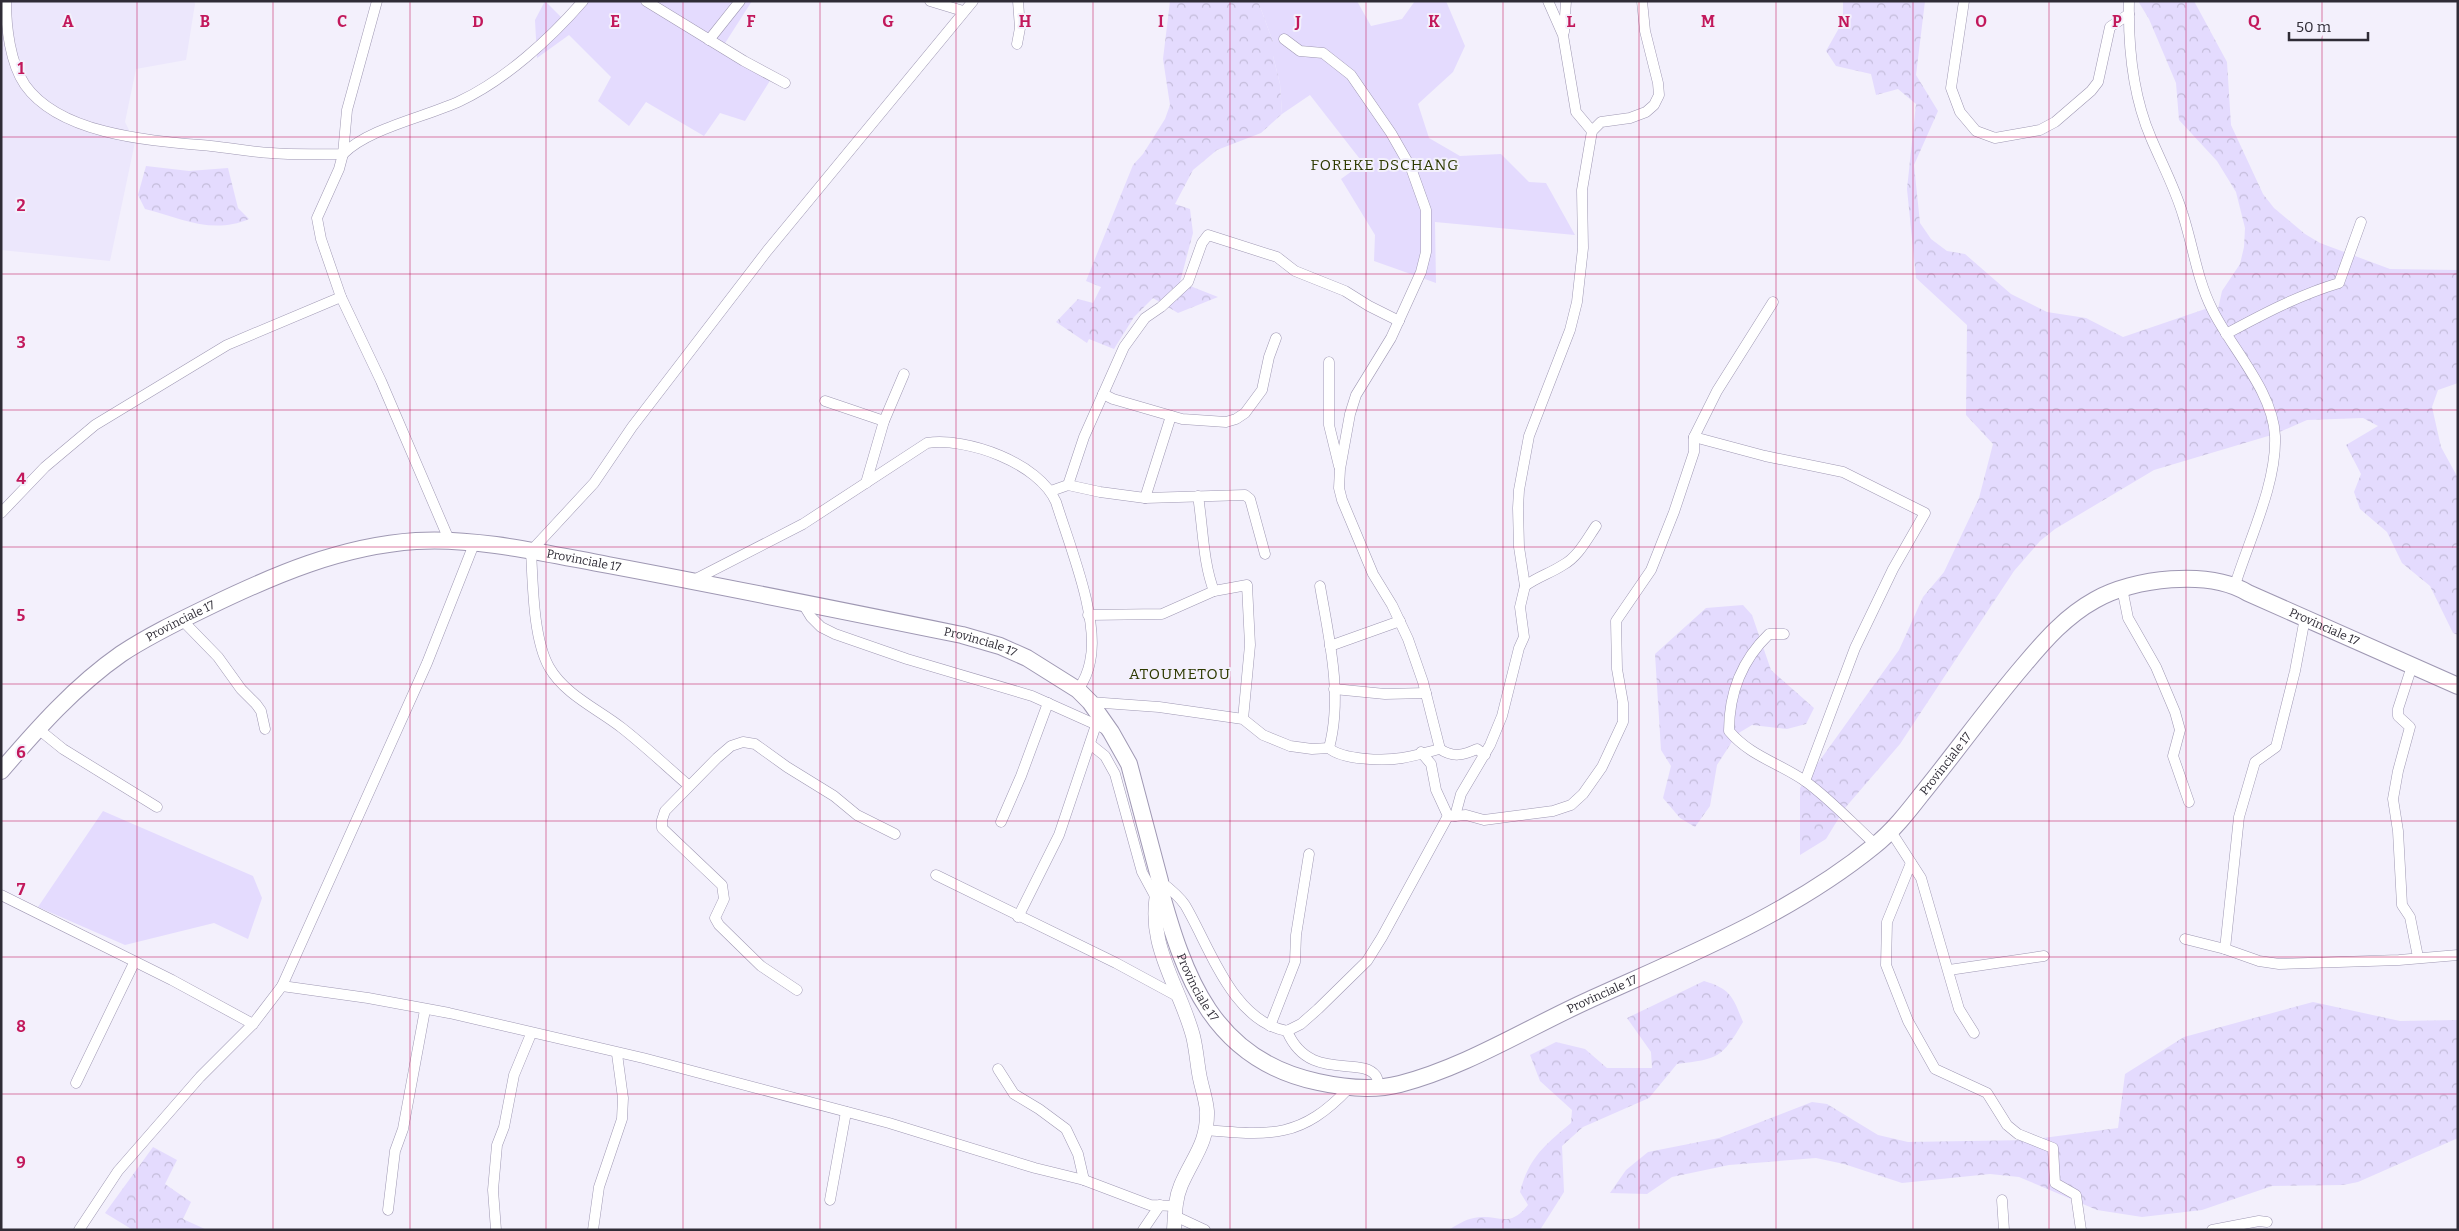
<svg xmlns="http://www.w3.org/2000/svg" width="2459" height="1231" viewBox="0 0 2459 1231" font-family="Bitter,serif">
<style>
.built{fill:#ece7fc}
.green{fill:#e4dbfe}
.forest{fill:url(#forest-crowns)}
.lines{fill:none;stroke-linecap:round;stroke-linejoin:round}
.street-casing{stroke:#9f98b3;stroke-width:11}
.secondary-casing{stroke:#9f98b3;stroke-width:15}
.primary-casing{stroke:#9f98b3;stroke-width:18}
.street{stroke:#fff;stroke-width:10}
.secondary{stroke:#fff;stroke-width:14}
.primary{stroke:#fff;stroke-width:16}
.grid{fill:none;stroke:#c2185b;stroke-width:1;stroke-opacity:0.55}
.labels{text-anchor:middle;stroke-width:4;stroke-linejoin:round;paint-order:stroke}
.street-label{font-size:12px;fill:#2f2c36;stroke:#f3f0fc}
.quarter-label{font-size:15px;letter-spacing:1px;fill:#2e3a00;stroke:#f3f0fc}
.grid-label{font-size:16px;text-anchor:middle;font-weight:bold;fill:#c2185b;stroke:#f3f0fc;stroke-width:4;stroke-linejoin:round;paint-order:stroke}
</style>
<defs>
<pattern id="forest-crowns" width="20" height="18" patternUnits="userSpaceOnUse" patternTransform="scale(1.25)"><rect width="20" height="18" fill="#e4dbfe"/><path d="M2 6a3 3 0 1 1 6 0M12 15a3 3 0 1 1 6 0" fill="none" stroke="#c4bcda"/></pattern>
</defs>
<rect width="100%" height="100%" fill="#f3f0fc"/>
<polygon class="built" points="1,1 194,1 195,4 186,60 136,69 125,122 135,142 110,261 1,250"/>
<g class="green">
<polygon points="545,1 565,21 581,1 752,1 720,51 771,79 745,121 720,113 704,136 646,102 629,126 598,101 611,77 569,35 537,58 535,20"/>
<polygon points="1258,1 1357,1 1371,26 1402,19 1415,1 1446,1 1465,46 1453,72 1418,104 1429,138 1460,156 1501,154 1529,182 1546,183 1575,235 1435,222 1436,283 1374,261 1375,235 1341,179 1363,163 1310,95 1282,114 1280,84 1273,56 1273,42"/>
<polygon points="103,811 253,876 262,898 248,939 214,923 125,945 38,907"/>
</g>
<g class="forest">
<polygon points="1170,1 1258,1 1273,42 1273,56 1280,84 1282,114 1261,133 1217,150 1193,170 1175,204 1190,209 1193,233 1180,282 1218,297 1178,313 1153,298 1134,317 1114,349 1089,339 1087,343 1056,322 1078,299 1093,303 1101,287 1086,281 1133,165 1143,154 1165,119 1170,105 1163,59"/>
<polygon points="1843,1 1925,1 1916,75 1938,111 1914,165 1920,223 1931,239 1947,251 1965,254 2011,294 2047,312 2086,318 2123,337 2211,307 2218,309 2222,291 2240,264 2244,247 2245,228 2236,192 2217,161 2179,120 2176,83 2149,19 2138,1 2194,1 2227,62 2231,125 2263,194 2274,208 2305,234 2320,243 2390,269 2458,270 2458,383 2438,390 2432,407 2441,447 2458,478 2458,635 2453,633 2430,586 2402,563 2387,532 2360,509 2354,492 2361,474 2346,445 2378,426 2363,418 2307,420 2275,434 2154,470 2055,529 2040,541 2014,571 1900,744 1845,808 1826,839 1800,855 1800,788 1899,650 1923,597 1944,572 1979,498 1993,444 1966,415 1967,325 1916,278 1907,189 1916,104 1898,89 1876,95 1871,74 1836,66 1826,51 1843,21"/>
<path d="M146 166 189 171 228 168 238 208 249 219C212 235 181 218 145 209L138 195Z"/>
<polygon points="1743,605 1752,615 1771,670 1814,708 1806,724 1787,729 1752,725 1737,734 1717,765 1710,806 1695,827 1680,818 1663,798 1671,766 1661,750 1655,654 1706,608"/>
<path d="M1704 981C1731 989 1733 997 1743 1022 1722 1058 1718 1059 1677 1064L1649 1098 1583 1127 1562 1146 1564 1192 1540 1230H1448C1456 1226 1465 1219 1474 1218 1498 1213 1508 1230 1528 1205L1520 1192C1529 1157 1545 1145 1571 1123L1572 1110 1540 1081 1530 1055 1556 1042 1585 1049 1607 1068H1652L1651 1052 1627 1018Z"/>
<polygon points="2313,1002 2400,1021 2458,1020 2458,1138 2358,1182 2343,1185 2272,1186 2202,1210 2142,1217 2097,1210 2019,1177 1990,1174 1902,1183 1844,1164 1816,1158 1729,1165 1672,1177 1647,1194 1610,1193 1626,1170 1648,1152 1719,1138 1812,1102 1827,1104 1878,1135 1908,1142 2029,1140 2118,1128 2125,1074 2184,1037"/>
<polygon points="153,1147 177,1160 165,1184 191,1202 183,1219 207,1230 133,1230 105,1213"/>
</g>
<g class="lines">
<g class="street-casing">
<g id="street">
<path d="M6 1C6 27 10 63 25 85 61 136 155 141 211 146 231 148 251 152 271 153 295 155 319 154 343 154 369 128 426 117 460 101 505 80 551 38 583 1"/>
<polyline points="377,1 347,110 343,154 339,169 317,218 321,239 341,297 381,381 450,542"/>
<polyline points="646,1 744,61 785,83"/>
<polyline points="930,1 963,11"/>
<polyline points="1548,1 1563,35 1576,112 1592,131"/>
<polyline points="1964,1 1951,88 1960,112 1976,131 1995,138 2040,130 2055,122 2091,91 2098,82 2110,27 2129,14"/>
<path d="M2129 1C2128 47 2133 96 2151 138 2162 164 2175 188 2183 215 2193 246 2197 279 2212 309 2231 348 2273 391 2275 436 2277 483 2249 540 2235 585"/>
<polyline points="1564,32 1566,1"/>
<polyline points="1284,39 1300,51 1323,53 1351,75 1391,133 1411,168 1426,210 1426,252 1421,272 1391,338 1356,395 1350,414 1340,469 1339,488 1342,500 1373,574 1392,605 1408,639 1423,682 1440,749"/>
<polyline points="709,40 740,1"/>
<polyline points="1017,44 1020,28 1018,1"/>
<path d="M2226 334C2263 314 2299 295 2339 283L2361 222"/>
<polyline points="1329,362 1329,425 1339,466"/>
<polyline points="1103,394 1113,399 1182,419 1226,422 1236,419 1245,413 1262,390 1269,357 1276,338"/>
<polyline points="825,401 884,421"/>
<polyline points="1694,437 1765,456 1843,472 1925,513 1893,569 1855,648 1805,781"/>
<polyline points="866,483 884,421 904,374"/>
<polyline points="1068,485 1084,437 1124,347 1145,318 1161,307 1188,282 1202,243 1208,235 1277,257 1295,271 1345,291 1369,306 1399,321"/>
<polyline points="1051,491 1068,485 1100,492 1145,498 1245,495 1250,499 1265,554"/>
<path d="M1198 496C1203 527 1203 563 1214 591"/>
<polyline points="1145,498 1171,416"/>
<polyline points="1,513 45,467 95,425 227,345 341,297"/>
<path d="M694 580 803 524 927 443C967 437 1039 463 1056 502 1069 544 1100 619 1090 662 1088 673 1084 681 1078 690"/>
<path d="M1320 586C1329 638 1343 696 1329 748"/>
<path d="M1525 586C1537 577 1551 573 1563 565 1578 557 1587 539 1596 526"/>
<polyline points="2122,588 2128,618 2156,667 2175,712 2180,730 2173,756 2189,802"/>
<polyline points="803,604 811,617 821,627 835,634 907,659 1032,696 1108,730"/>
<polyline points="1088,615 1162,614 1214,591 1247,585 1250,645 1243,719"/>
<polyline points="182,620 218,657 241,689 256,704 261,711 265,729"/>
<path d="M1784 634H1769C1742 660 1729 694 1729 731 1750 756 1779 763 1805 781 1830 799 1853 824 1876 845"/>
<polyline points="1330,646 1400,621"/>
<polyline points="2412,666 2398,709 2398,716 2410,727 2398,771 2393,799 2398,831 2402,905 2410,917 2418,957"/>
<polyline points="1334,689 1385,694 1426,693"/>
<path d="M1090 702 1159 707 1243 719 1263 735 1290 746 1312 749 1329 748C1342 760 1384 761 1402 758 1414 756 1427 752 1440 749 1453 758 1464 755 1477 749L1485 755"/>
<polyline points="37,728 63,749 157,807"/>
<polyline points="1090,744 1105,756 1115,774 1142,872 1156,898"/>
<polyline points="1421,752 1431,764 1436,790 1448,816"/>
<path d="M688 785C666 766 645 746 622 728 598 709 565 695 549 667 533 638 533 585 531 551L594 483 632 427 767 251 973 1"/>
<polyline points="1455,816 1466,815 1484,820 1553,811 1571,805 1583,794 1602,767 1623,722 1623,703 1617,669 1616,621 1651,570 1674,512 1694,452 1694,437 1717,391 1773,302"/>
<polyline points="1001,822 1021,776 1048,703"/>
<polyline points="1890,830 1921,878 1959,1009 1974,1033"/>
<polyline points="1911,863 1887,922 1886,965 1908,1021 1935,1069 1987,1093 2007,1125 2018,1134 2053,1148 2055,1183 2076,1195 2081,1230"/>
<polyline points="936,875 1116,963 1177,996"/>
<path d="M1160 881C1169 888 1179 896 1185 905 1210 947 1232 1021 1287 1031L1301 1024 1318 1009 1367 961 1382 937 1448 816H1455L1461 794 1490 745 1502 716 1519 648 1524 637 1520 607 1525 586 1519 547 1518 508 1519 490 1529 436 1570 330 1577 302 1583 248 1582 190 1592 131 1601 122 1630 118 1646 112 1654 105 1659 95 1658 83 1645 31 1642 1"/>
<polyline points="1,895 172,980 253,1024"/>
<polyline points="1018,917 1059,835 1096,725"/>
<polyline points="2185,939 2225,949 2259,961 2279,964 2399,960 2458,955"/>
<polyline points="2225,949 2239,817 2255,762 2276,747 2295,671 2305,618"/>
<polyline points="1949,970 2044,956"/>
<polyline points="282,986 427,663 474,544"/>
<polyline points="797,990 761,966 719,925 715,918 724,899 722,885 662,828 662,820 665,811 717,758 731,746 743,742 755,744 787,767 834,796 857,815 895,834"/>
<polyline points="1270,1026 1295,962 1296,935 1309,854"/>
<path d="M1287 1031C1309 1083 1361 1055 1376 1076 1378 1079 1378 1083 1379 1087"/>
<polyline points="998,1069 1014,1094 1039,1109 1066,1129 1078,1154 1084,1180"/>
<polyline points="76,1083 134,963"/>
<path d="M1207 1130C1271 1136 1302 1138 1349 1088"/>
<polyline points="830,1200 846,1112"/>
<polyline points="2002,1200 2004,1230"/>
<polyline points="388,1210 395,1151 403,1129 425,1010"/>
<polyline points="1175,1216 1205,1230"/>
<polyline points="79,1230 118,1171 200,1077 253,1024 282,986 368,998 449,1013 643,1058 889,1123 1035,1168 1084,1180 1150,1205 1175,1206"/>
<polyline points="496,1230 493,1190 497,1145 504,1127 514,1075 531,1034"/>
<polyline points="593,1230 599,1187 622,1119 623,1098 617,1054"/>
<polyline points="1143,1230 1160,1205"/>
<polyline points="2212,1230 2259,1221 2267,1222"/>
</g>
</g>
<g class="secondary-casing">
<path id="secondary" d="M1159 886C1144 943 1179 984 1193 1036 1196 1048 1197 1061 1199 1073 1201 1086 1206 1098 1207 1111 1208 1143 1193 1157 1181 1185 1175 1199 1175 1214 1174 1230"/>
</g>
<g class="primary-casing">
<g id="primary">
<path id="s1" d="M1 771C37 729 75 686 121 654 148 636 179 621 208 607 274 575 341 546 416 541 476 537 548 554 608 565 726 587 844 611 962 635L1000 646 1027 658 1078 690 1090 702 1111 732 1129 764 1160 881 1159 885C1184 977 1213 1060 1318 1082 1345 1088 1373 1091 1400 1084 1466 1067 1527 1028 1589 1000 1688 955 1789 915 1874 846 1892 832 1907 813 1921 795 1956 752 1988 707 2024 665 2045 640 2066 616 2095 600 2133 578 2209 569 2248 593L2458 686"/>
</g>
</g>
<use href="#street" class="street"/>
<use href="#secondary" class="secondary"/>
<use href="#primary" class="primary"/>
</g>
<path class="grid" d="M137 1V1230M273 1V1230M410 1V1230M546 1V1230M683 1V1230M820 1V1230M956 1V1230M1093 1V1230M1230 1V1230M1366 1V1230M1503 1V1230M1639 1V1230M1776 1V1230M1913 1V1230M2049 1V1230M2186 1V1230M2322 1V1230M1 137H2458M1 274H2458M1 410H2458M1 547H2458M1 684H2458M1 821H2458M1 957H2458M1 1094H2458"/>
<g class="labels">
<g class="street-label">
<text dy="4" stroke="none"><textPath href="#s1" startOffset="656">Provinciale 17</textPath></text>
<text dy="4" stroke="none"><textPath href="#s1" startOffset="236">Provinciale 17</textPath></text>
<text dy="4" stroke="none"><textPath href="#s1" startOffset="2845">Provinciale 17</textPath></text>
<text dy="4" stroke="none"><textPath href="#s1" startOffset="1061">Provinciale 17</textPath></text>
<text dy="4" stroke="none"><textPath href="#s1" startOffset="2380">Provinciale 17</textPath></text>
<text dy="4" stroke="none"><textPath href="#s1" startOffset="1496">Provinciale 17</textPath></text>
<text dy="4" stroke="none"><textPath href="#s1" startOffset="1960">Provinciale 17</textPath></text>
</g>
<g class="quarter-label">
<text x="1385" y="170">FOREKE DSCHANG</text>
<text x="1180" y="679">ATOUMETOU</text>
</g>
</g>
<g class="grid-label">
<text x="68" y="27">A</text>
<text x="205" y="27">B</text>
<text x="342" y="27">C</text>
<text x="478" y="27">D</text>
<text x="615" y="27">E</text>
<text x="751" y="27">F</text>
<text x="888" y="27">G</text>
<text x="1025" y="27">H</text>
<text x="1161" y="27">I</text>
<text x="1298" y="27">J</text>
<text x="1434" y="27">K</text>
<text x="1571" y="27">L</text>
<text x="1708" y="27">M</text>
<text x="1844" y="27">N</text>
<text x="1981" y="27">O</text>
<text x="2117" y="27">P</text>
<text x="2254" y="27">Q</text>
<text x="21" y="74">1</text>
<text x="21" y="211">2</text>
<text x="21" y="348">3</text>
<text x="21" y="484">4</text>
<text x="21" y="621">5</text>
<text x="21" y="758">6</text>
<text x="21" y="895">7</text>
<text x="21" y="1032">8</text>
<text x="21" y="1168">9</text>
</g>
<rect width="2459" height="1231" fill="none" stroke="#2f2c36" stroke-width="5"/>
<path d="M2289 32v8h79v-8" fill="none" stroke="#2f2c36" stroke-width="2.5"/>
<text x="2296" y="32" font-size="15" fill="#2f2c36" stroke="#f3f0fc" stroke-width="4" paint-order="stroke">50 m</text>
</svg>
